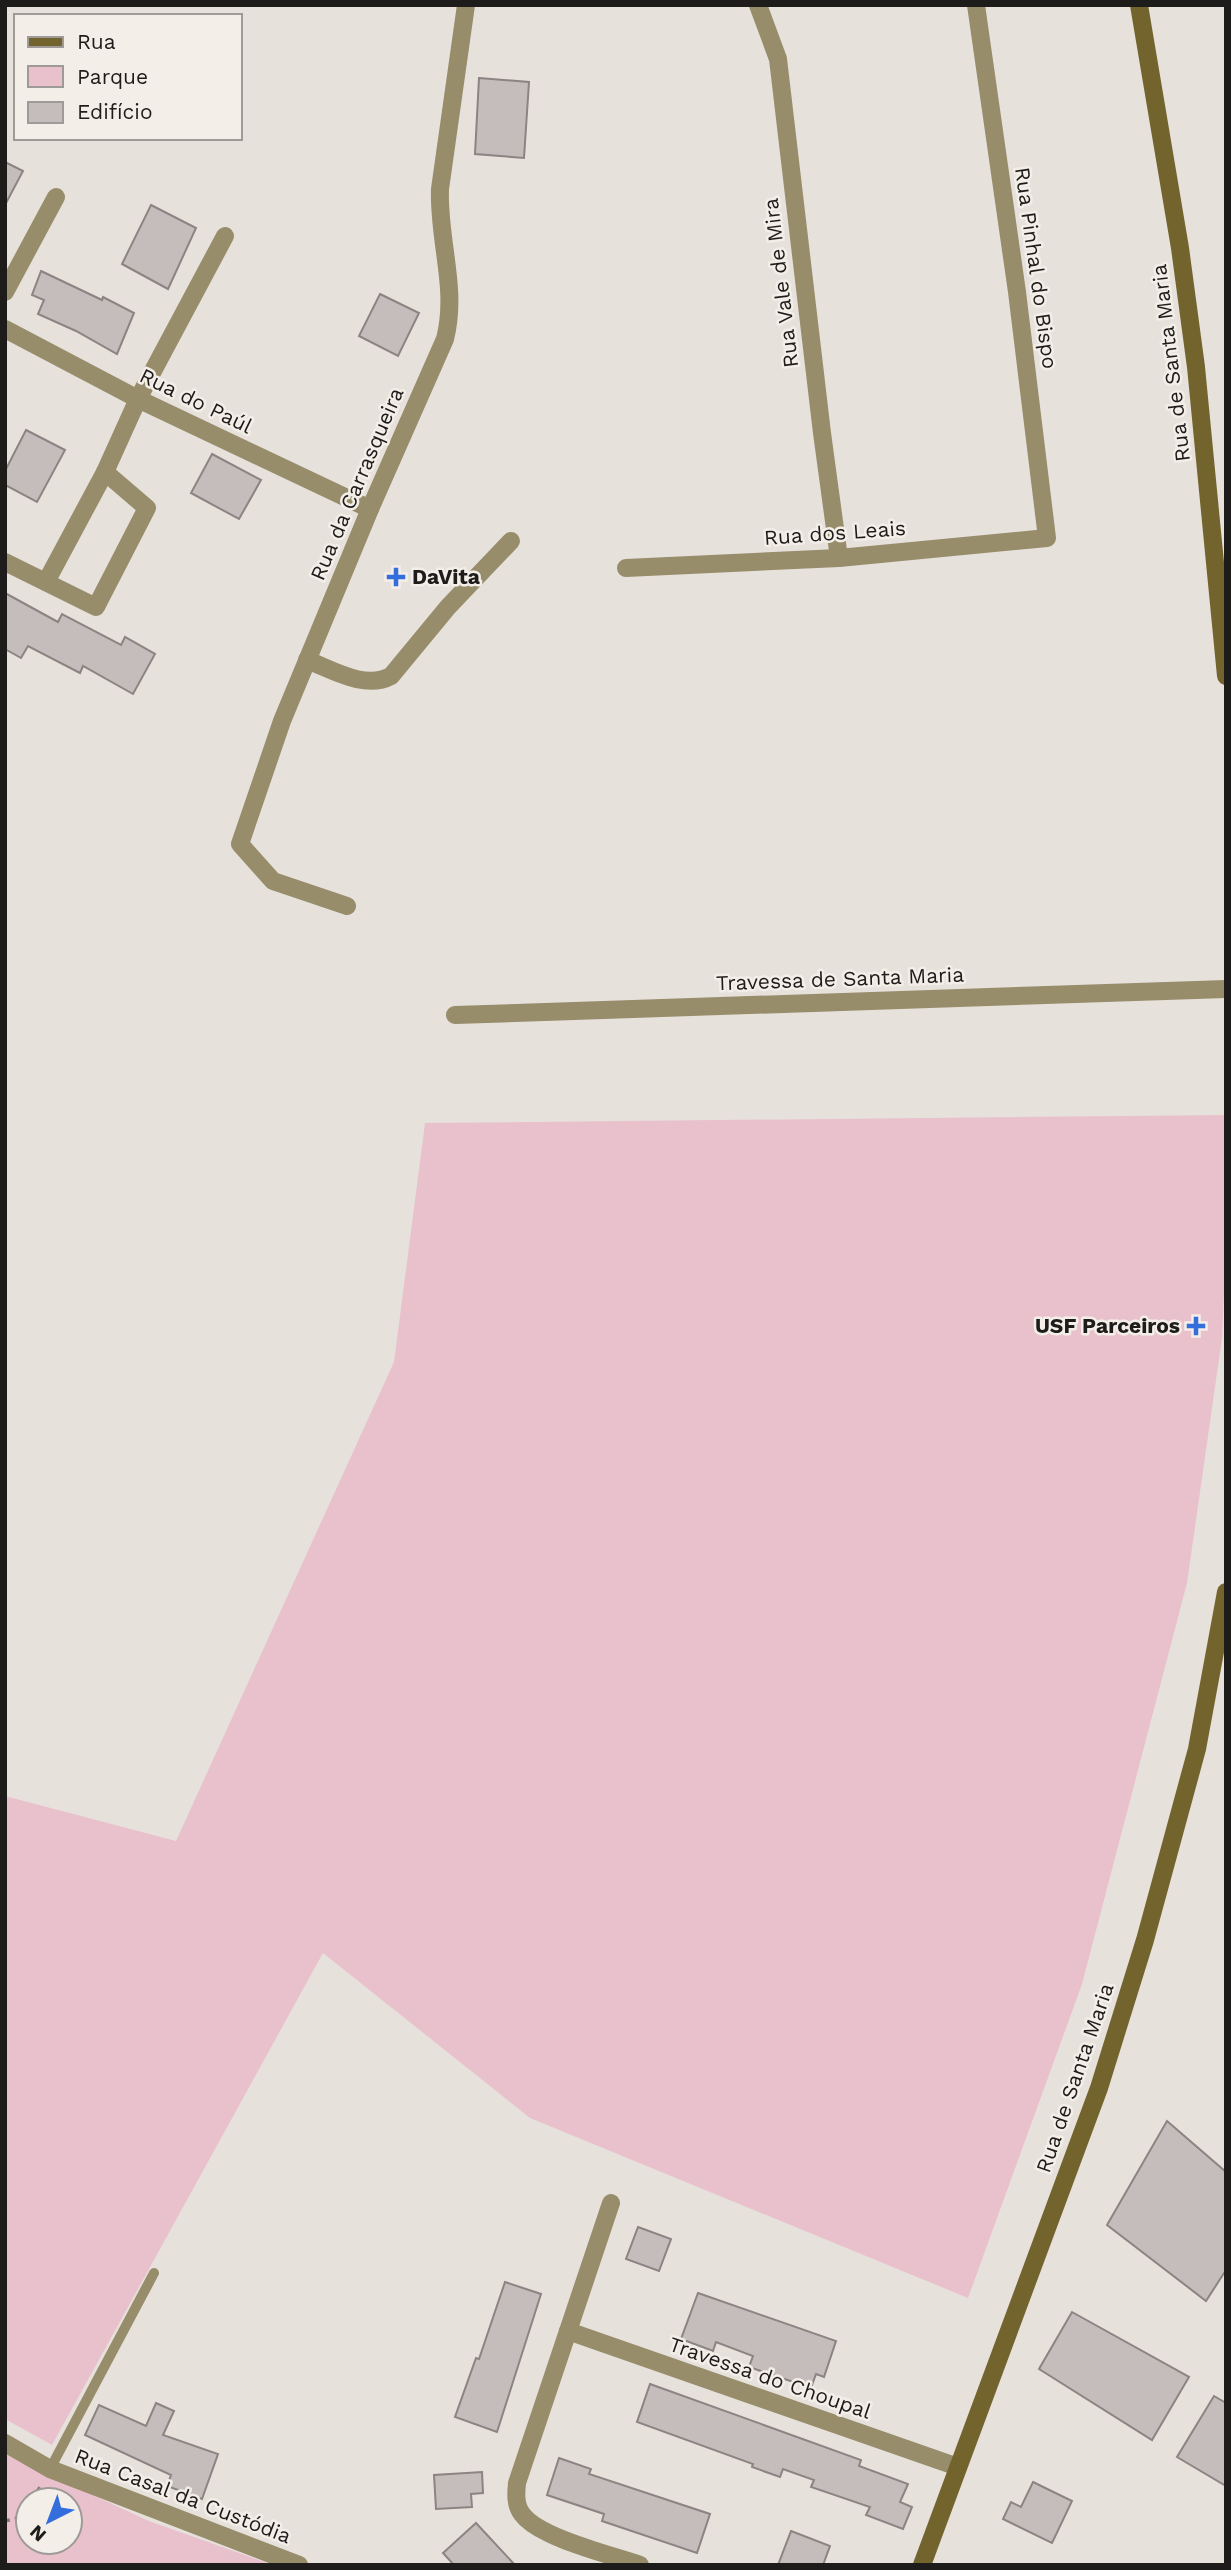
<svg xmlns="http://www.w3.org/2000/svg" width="1231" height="2570" viewBox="0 0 1231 2570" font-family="'Work Sans',sans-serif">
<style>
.green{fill:#e9c1cd;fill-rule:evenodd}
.building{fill:#c5bdbc;stroke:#8b8482;stroke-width:2}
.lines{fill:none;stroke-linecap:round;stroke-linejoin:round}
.path{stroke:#817d7a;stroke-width:3.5;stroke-dasharray:5 5;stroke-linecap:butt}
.lane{stroke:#978d6b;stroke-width:10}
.street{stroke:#978d6b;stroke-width:18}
.secondary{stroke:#73642e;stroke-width:18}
.poi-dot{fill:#336edc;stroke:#f4eee9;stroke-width:2.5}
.labels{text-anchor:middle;stroke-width:5;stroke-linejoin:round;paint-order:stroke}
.street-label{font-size:21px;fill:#1e1c1b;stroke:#f4eee9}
.poi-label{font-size:21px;font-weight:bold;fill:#1e1c1b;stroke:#f4eee9;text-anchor:start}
</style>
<rect width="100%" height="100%" fill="#e7e1dc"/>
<g class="green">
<polygon points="1226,1115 1226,1246 1222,1338 1187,1583 1082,1984 968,2298 530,2118 323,1953 52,2445 5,2419 5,1796 176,1841 394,1362 425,1123"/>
<path d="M5 2451 47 2474 149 2521 273 2565H5ZM28 2500H70V2542H28Z"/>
</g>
<g class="building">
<polygon points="479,78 529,82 524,158 475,154"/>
<polygon points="5,162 23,171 5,205"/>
<polygon points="151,205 196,228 168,289 122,264"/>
<polygon points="41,271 102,300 103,297 134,313 117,354 76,331 38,314 44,300 32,295"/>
<polygon points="380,294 419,313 398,356 359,336"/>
<polygon points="26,430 65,450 37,502 5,485 5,471"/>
<polygon points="212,454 261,480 239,519 191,493"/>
<polygon points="5,593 58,622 62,614 121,645 125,637 155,654 133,694 83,666 80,673 28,646 21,658 5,649"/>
<polygon points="1167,2121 1226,2172 1226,2270 1206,2301 1107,2225"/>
<polygon points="638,2227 671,2239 659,2271 626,2259"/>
<polygon points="505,2282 541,2294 497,2432 455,2417 476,2358 479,2359"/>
<polygon points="698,2293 836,2341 824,2377 816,2374 811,2388 749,2367 753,2356 716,2342 713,2351 681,2339"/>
<polygon points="1072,2312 1189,2377 1152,2440 1039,2369"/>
<polygon points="650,2384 861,2460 859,2466 908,2484 900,2502 912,2507 903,2529 866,2515 870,2507 811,2487 814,2480 783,2469 780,2477 752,2467 753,2464 637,2422"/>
<polygon points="1214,2396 1226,2403 1226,2486 1177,2457"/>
<polygon points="156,2403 174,2411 163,2435 218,2454 202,2499 167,2486 171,2475 85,2435 99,2405 146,2426"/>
<polygon points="559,2458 591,2469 589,2474 710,2514 697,2553 602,2521 604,2514 547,2495"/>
<polygon points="482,2472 483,2493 471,2494 472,2507 436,2509 434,2475"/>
<polygon points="1033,2482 1072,2501 1052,2543 1003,2519 1011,2502 1021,2507"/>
<polygon points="476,2523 515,2565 454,2565 443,2553"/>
<polygon points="791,2531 830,2546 823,2565 778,2565"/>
</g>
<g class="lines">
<g class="path">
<polyline points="32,2500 42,2484"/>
<polyline points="5,2521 22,2517 28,2507"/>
</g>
<polyline class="lane" points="50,2469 154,2273"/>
<g class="street">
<polyline points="758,5 778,59 822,433 839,558"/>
<polyline points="5,292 56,197"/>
<polyline points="5,329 138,399 370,509"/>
<polyline points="5,562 96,607 147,508 105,472 138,399 225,236"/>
<polyline points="626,568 839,558 1047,538 1017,292 976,5"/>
<polyline points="46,582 105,472"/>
<path d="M307 660C333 670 365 690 391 676L448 607 511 541"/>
<path d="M347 906 273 881 240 844 282 721 370 509 445 339C458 288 438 241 440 189L466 5"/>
<polyline points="455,1015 1226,989"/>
<path d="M611 2203 517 2483C516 2493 515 2505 522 2514 539 2538 612 2555 640 2565"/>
<polyline points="568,2331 958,2467"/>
<polyline points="5,2443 50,2469 299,2565"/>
</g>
<g class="secondary">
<polyline points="1139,5 1180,248 1196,367 1226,676"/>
<polyline points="922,2565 1099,2088 1145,1940 1197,1749 1226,1592"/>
</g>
</g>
<g class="poi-dot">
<path d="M392.5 566.5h7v7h7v7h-7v7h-7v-7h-7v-7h7z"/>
<path d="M1192.5 1315.5h7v7h7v7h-7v7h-7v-7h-7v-7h7z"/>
</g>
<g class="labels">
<g class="street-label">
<text transform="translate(1036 268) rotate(82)" y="7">Rua Pinhal do Bispo</text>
<text transform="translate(781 283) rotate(-97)" y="7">Rua Vale de Mira</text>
<text transform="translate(1171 363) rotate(-97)" y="7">Rua de Santa Maria</text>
<text transform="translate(196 401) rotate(26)" y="7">Rua do Paúl</text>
<text transform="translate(357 484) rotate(-67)" y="7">Rua da Carrasqueira</text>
<text transform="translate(835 533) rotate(-4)" y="7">Rua dos Leais</text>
<text transform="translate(840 979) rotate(-2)" y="7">Travessa de Santa Maria</text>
<text transform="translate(1075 2078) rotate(-71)" y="7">Rua de Santa Maria</text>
<text transform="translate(770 2378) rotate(19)" y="7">Travessa do Choupal</text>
<text transform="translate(183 2496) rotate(21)" y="7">Rua Casal da Custódia</text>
</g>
<g class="poi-label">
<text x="412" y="584">DaVita</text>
<text x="1180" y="1333" text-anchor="end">USF Parceiros</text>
</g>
</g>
<rect width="1231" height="2570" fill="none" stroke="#1e1c1b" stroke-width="14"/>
<rect x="14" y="14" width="228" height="126" fill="#f4eee9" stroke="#9e9a97" stroke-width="2"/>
<rect x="28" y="37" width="35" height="10" fill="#73642e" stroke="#9e9a97" stroke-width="2"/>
<text x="77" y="49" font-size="21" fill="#1e1c1b">Rua</text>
<rect x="28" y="66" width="35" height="21" fill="#e9c1cd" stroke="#9e9a97" stroke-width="2"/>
<text x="77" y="84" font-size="21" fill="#1e1c1b">Parque</text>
<rect x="28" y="102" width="35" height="21" fill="#c5bdbc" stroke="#9e9a97" stroke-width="2"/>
<text x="77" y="119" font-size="21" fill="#1e1c1b">Edifício</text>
<g transform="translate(49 2521) rotate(222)"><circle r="33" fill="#f4eee9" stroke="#9e9a97" stroke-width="2"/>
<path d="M0-5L12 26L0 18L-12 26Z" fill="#336edc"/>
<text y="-10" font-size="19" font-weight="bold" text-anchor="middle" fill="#1e1c1b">N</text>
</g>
</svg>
